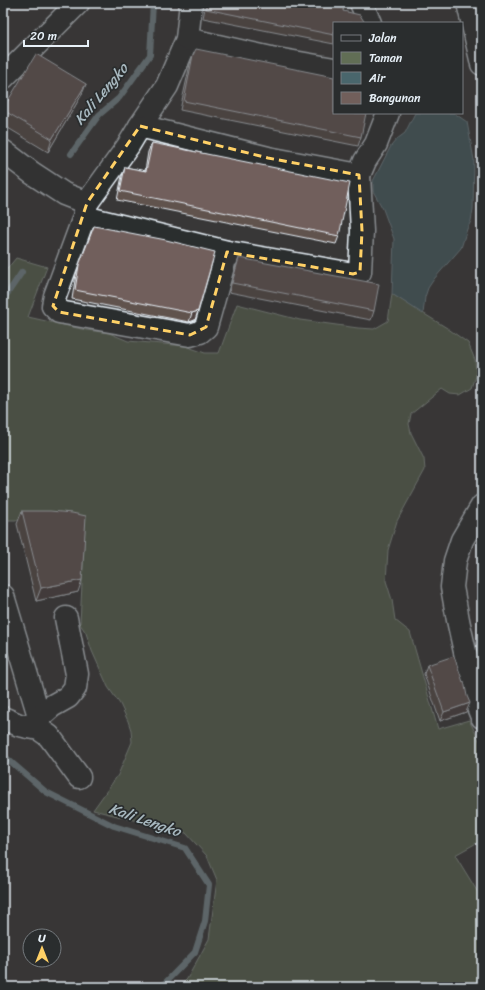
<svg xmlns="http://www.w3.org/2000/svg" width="485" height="990" viewBox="0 0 485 990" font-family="Sriracha,sans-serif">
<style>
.green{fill:#616e55;stroke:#a4b0a6}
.water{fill:#49666c;stroke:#899ea4}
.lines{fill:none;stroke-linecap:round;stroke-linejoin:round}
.stream{stroke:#899ea4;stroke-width:6}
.minor-casing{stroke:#e8f1f8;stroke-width:25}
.minor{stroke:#2a2d2e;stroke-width:22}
.wall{fill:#61524e;stroke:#e8f1f8}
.shaded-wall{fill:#4f4240;stroke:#e8f1f8}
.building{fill:#715f5b;stroke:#e8f1f8}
.marked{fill:none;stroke:#ffd166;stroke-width:3;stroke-dasharray:8 5;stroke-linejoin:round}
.labels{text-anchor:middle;stroke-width:3.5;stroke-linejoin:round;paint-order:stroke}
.water-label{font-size:15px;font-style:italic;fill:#a8b9c0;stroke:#2a2d2e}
</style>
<rect width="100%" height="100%" fill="#383737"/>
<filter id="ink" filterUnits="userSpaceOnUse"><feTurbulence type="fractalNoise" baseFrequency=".025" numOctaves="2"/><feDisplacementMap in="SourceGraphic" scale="8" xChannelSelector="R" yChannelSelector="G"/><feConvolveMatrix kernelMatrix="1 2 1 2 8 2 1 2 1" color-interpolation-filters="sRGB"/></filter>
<g filter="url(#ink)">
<polygon class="green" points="16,258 47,267 28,317 86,330 109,333 128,341 185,346 205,353 219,353 237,304 300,320 358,328 374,329 388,321 392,294 447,328 468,343 475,360 476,376 472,388 460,395 450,394 442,389 411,414 409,424 411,433 424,459 425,470 397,521 388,550 386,581 392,600 395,620 410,632 438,729 469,720 482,746 482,840 455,855 482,899 482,987 179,987 187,979 209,939 217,880 207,856 186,833 93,810 118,775 132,742 131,730 128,721 120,704 108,687 92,651 86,633 80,624 85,524 25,520 8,520 3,522 3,274"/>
<polygon class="water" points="415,113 454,113 467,122 474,160 473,209 471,221 467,229 461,248 434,279 428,288 425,297 423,314 392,294 394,239 383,209 373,191 373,181 391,146 397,139 405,133"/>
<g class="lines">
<g class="stream">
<polyline points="71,154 99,115 119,98 150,55 153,3"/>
<polyline points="3,300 22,272"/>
<polyline points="3,755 46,792 114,826 185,848 209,885 205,921 195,952 161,987"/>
</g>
<g class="minor-casing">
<g id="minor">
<polyline points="191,3 187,39 167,86 140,126 128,146 87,203 84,217 55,296 53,306 59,312 190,335 200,332 206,327 227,252"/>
<polyline points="361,3 370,23"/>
<polyline points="468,3 482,64"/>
<polyline points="187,39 271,58 334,69"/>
<polyline points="3,78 78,3"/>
<polyline points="140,126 268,158 359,175"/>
<polyline points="3,151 32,173 64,194 87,203"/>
<polyline points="84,217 227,252 353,274 360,272 362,231 359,175 365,161 376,144 388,113"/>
<polyline points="482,506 462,540 455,561 452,587 458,620 476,702 482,717"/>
<polyline points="3,596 39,716"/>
<polyline points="3,718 19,725 39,729 49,736 79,777"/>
<polyline points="28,727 52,706 68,697 75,688 77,674 66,618"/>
</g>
</g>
<use href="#minor" class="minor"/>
</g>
<g class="wall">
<polygon points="206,3 344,3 343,11 334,23 334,44 203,18"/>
<polygon points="193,55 361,137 358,146 180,110 190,64"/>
<polygon points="86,84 81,96 48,152 3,125 3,109"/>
<polygon points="152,143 339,236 336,244 117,200 122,176 125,167 145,171 148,152"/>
<polygon points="94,226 198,311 195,320 189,322 72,299 76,274"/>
<polygon points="239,258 374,311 371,320 229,292 236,266"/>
<polygon points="22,511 78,592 36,601 17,524"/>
<polygon points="427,665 466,712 440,721 424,674"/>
</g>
<g class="shaded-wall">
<polygon points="86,84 81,96 48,152 52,139"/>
<polygon points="198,311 195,320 189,322 192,313"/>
<polygon points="82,580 78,592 36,601 41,588"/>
<polygon points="470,703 466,712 440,721 444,712"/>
</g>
<g class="building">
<polygon points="207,3 344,3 343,11 360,15 365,23 334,23 334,35 206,9"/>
<polygon points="196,49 334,77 334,113 366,113 361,137 184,101 193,55"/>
<polygon points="36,54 86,84 52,139 3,110 3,109"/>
<polygon points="152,143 350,183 339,236 120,191 125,167 146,171"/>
<polygon points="94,226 166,240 215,252 198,311 192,313 75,290 79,265"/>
<polygon points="239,258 379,284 374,311 232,283"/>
<polygon points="22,511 50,511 72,513 86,516 82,580 41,588"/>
<polygon points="454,656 463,682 464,681 467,696 470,703 444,712 427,665"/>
</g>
</g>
<path d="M0 0H485V990H0ZM140 126 268 158 359 175 362 231 360 272 353 274 227 252 206 327 190 335 59 312 53 306 87 203Z" fill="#383737" fill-opacity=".55" fill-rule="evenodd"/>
<path class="marked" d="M140 126 268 158 359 175 362 231 360 272 353 274 227 252 206 327 190 335 59 312 53 306 87 203Z"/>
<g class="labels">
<g class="water-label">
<text transform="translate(101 94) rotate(-50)" y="5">Kali Lengko</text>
<text transform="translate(145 820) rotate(19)" y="5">Kali Lengko</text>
</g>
</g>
<rect width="485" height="990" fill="none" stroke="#2a2d2e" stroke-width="16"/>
<rect x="8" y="8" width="469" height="974" fill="none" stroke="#e8f1f8" stroke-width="1.5" filter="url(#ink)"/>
<rect x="333" y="22" width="130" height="92" fill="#2a2d2e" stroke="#767b7f"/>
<rect x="341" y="35" width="20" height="6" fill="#2a2d2e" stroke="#767b7f"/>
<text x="369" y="42" font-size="12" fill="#e8f1f8">Jalan</text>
<rect x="341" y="52" width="20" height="12" fill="#616e55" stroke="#767b7f"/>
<text x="369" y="62" font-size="12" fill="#e8f1f8">Taman</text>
<rect x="341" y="72" width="20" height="12" fill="#49666c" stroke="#767b7f"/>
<text x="369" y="82" font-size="12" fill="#e8f1f8">Air</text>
<rect x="341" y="92" width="20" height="12" fill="#715f5b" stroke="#767b7f"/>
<text x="369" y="102" font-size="12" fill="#e8f1f8">Bangunan</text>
<g transform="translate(42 948)"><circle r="19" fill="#2a2d2e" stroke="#767b7f"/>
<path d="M0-3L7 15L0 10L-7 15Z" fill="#ffd166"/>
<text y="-6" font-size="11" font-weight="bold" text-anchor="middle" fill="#e8f1f8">U</text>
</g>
<path d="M24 40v6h64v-6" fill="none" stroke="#e8f1f8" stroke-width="2"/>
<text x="30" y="40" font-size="12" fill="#e8f1f8" stroke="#2a2d2e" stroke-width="3" paint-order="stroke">20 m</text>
</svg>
